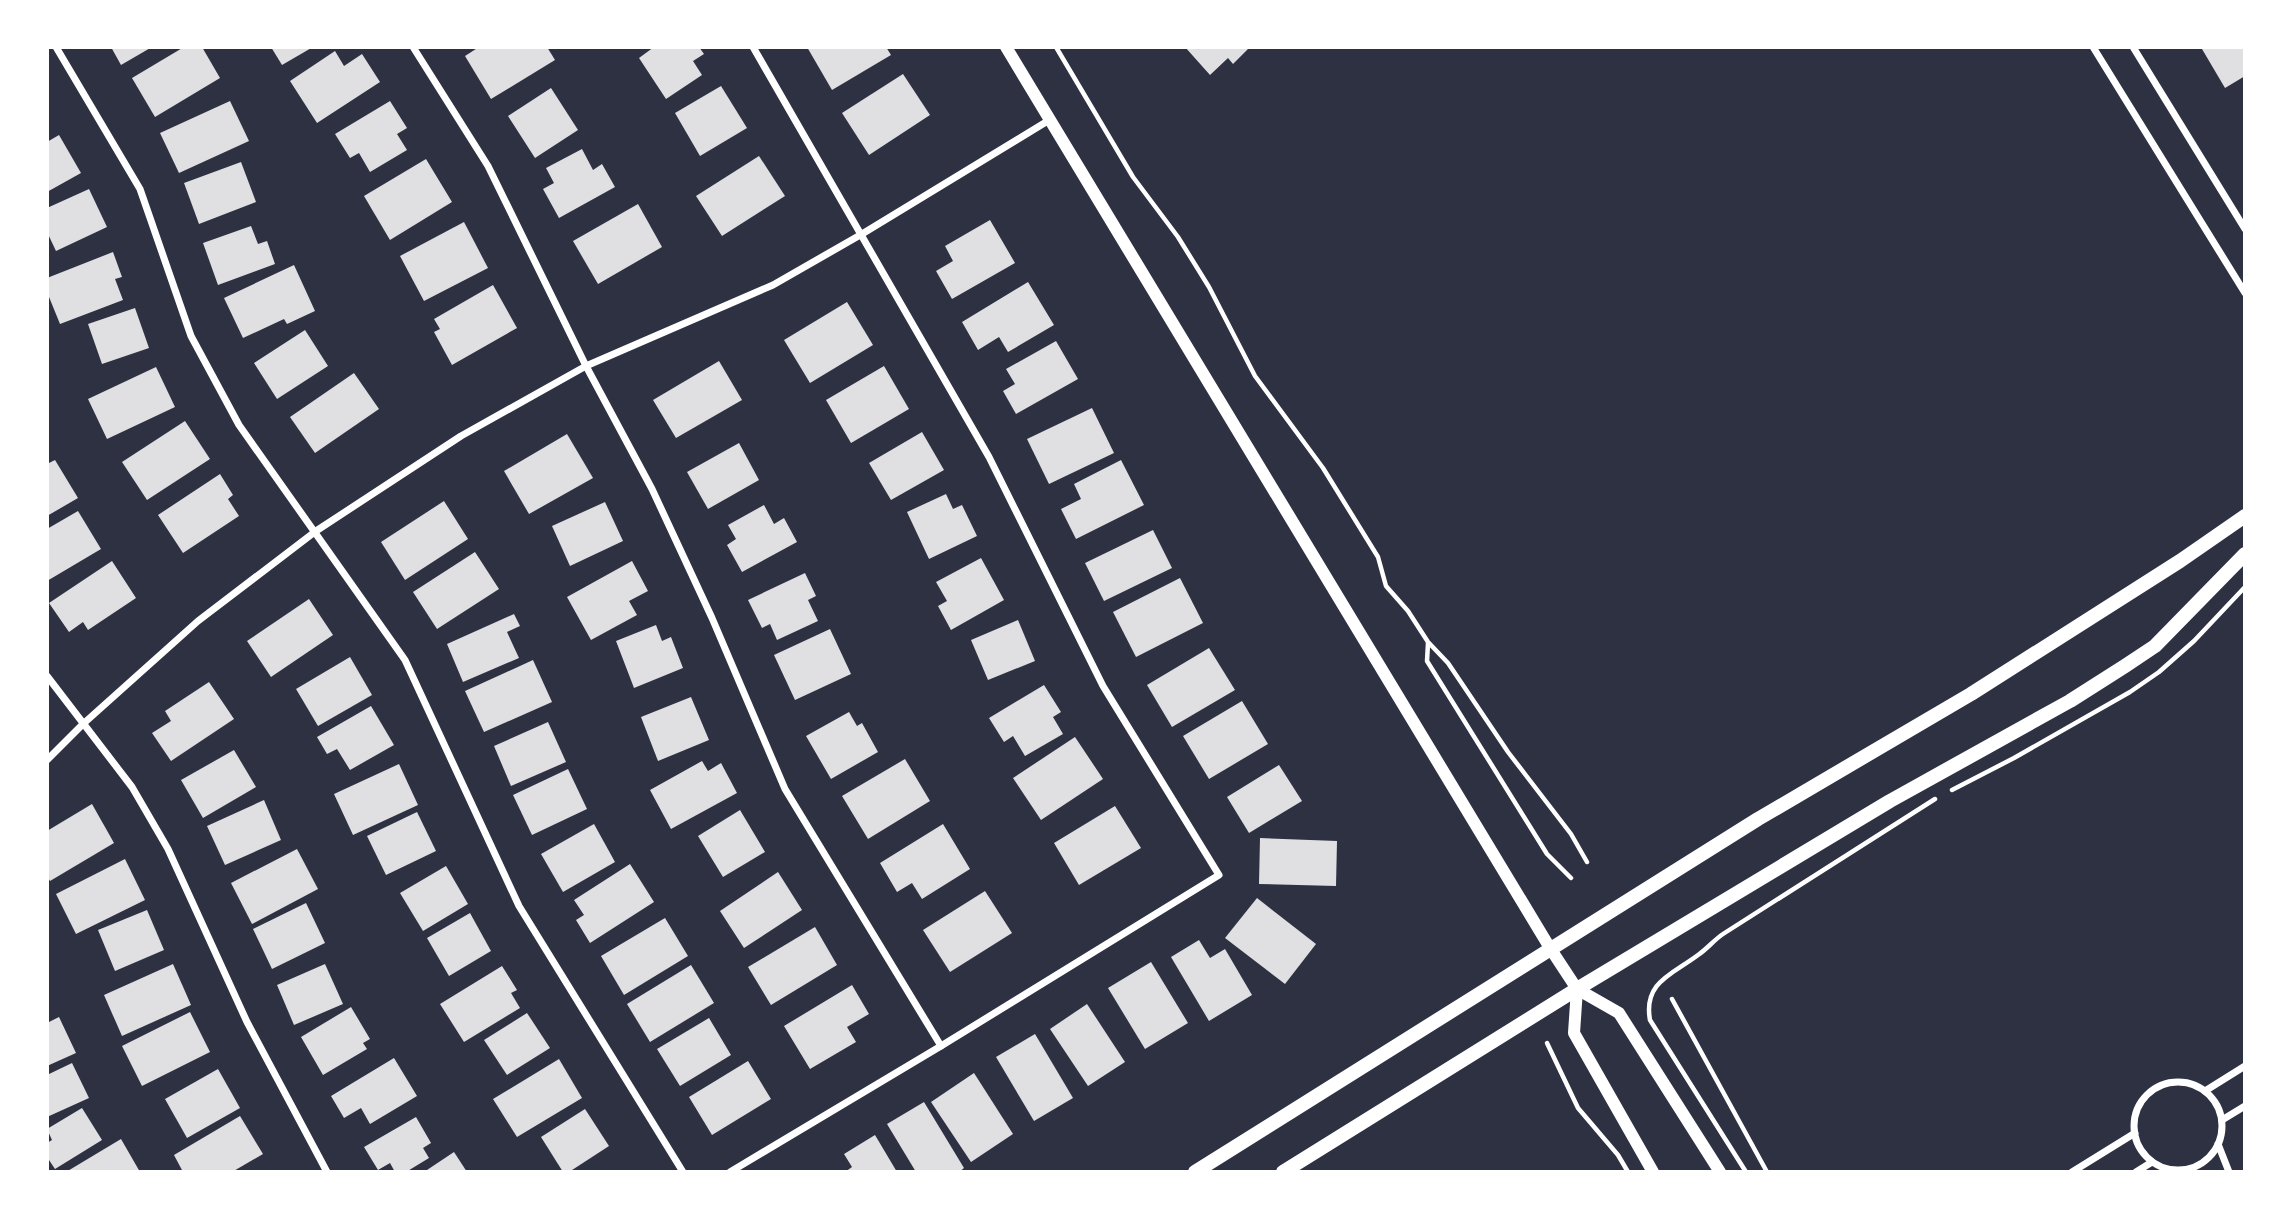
<svg xmlns="http://www.w3.org/2000/svg" width="2292" height="1219" viewBox="0 0 2292 1219" font-family="'PT Sans',sans-serif">
<style>
.building{fill:#e0e0e3}
.lines{fill:none;stroke-linecap:round;stroke-linejoin:round}
.path{stroke:#fff;stroke-width:4.5}
.minor{stroke:#fff;stroke-width:7}
.tertiary{stroke:#fff;stroke-width:12}
.secondary{stroke:#fff;stroke-width:14}
</style>
<rect width="100%" height="100%" fill="#2d3142"/>
<g class="building">
<polygon points="111,47 152,47 121,65"/>
<polygon points="184,47 202,47 220,78 155,117 132,78"/>
<polygon points="271,47 313,47 282,65"/>
<polygon points="479,47 547,47 555,60 491,99 465,56"/>
<polygon points="654,47 699,47 704,54 693,61 702,75 666,99 639,58"/>
<polygon points="807,47 886,47 891,55 832,90"/>
<polygon points="1185,47 1250,47 1233,64 1228,58 1210,75"/>
<polygon points="2206,47 2245,47 2245,76 2225,88 2202,49"/>
<polygon points="335,51 344,66 362,54 380,82 317,123 290,81"/>
<polygon points="903,74 930,115 869,155 842,113"/>
<polygon points="721,86 747,128 700,156 675,113"/>
<polygon points="551,88 578,130 535,158 508,116"/>
<polygon points="230,101 249,141 179,173 160,133"/>
<polygon points="390,101 407,128 397,134 407,150 370,172 359,153 350,158 335,134"/>
<polygon points="59,135 81,173 47,192 47,142"/>
<polygon points="582,149 593,170 602,164 615,187 559,218 543,189 554,183 546,168"/>
<polygon points="759,156 785,196 722,236 696,196"/>
<polygon points="426,159 452,202 390,240 364,196"/>
<polygon points="241,162 256,202 199,224 184,183"/>
<polygon points="89,189 107,227 56,251 47,232 47,208"/>
<polygon points="638,204 662,247 598,284 573,241"/>
<polygon points="990,220 1015,263 952,299 936,271 953,261 945,246"/>
<polygon points="464,222 488,268 424,301 400,256"/>
<polygon points="251,226 258,244 267,241 275,264 218,285 203,243"/>
<polygon points="113,252 122,277 115,279 123,300 60,324 47,292 47,278"/>
<polygon points="294,265 315,311 287,324 284,319 243,338 224,298"/>
<polygon points="1028,282 1054,325 1008,352 999,337 978,350 962,322"/>
<polygon points="493,285 517,328 452,365 434,332 440,329 434,319"/>
<polygon points="847,302 873,345 810,383 784,340"/>
<polygon points="135,308 149,348 102,364 88,324"/>
<polygon points="305,330 328,366 277,399 254,363"/>
<polygon points="1056,341 1078,379 1016,414 1003,391 1015,384 1006,369"/>
<polygon points="719,361 742,400 676,438 653,400"/>
<polygon points="884,366 909,409 851,443 826,400"/>
<polygon points="156,367 175,407 107,439 88,399"/>
<polygon points="354,373 379,409 315,453 290,417"/>
<polygon points="1092,408 1114,453 1049,484 1027,439"/>
<polygon points="185,421 210,459 147,500 122,462"/>
<polygon points="922,432 944,470 891,500 869,463"/>
<polygon points="567,434 593,478 529,514 504,471"/>
<polygon points="739,443 759,480 708,509 687,472"/>
<polygon points="55,460 78,498 47,516 47,464"/>
<polygon points="1121,460 1144,505 1076,539 1061,509 1081,499 1074,484"/>
<polygon points="220,474 233,495 228,499 239,516 183,553 158,515"/>
<polygon points="946,494 953,509 962,505 977,536 929,559 907,512"/>
<polygon points="444,501 468,539 405,580 381,542"/>
<polygon points="605,502 623,541 570,566 552,526"/>
<polygon points="764,505 774,524 784,518 797,542 742,572 727,545 736,539 728,525"/>
<polygon points="78,511 101,549 47,581 47,529"/>
<polygon points="1153,530 1172,568 1104,601 1085,563"/>
<polygon points="475,552 499,589 437,629 413,592"/>
<polygon points="981,558 1004,600 951,630 938,606 947,601 936,582"/>
<polygon points="112,561 136,598 88,630 83,622 69,632 49,603"/>
<polygon points="632,561 648,591 629,601 637,615 591,640 567,597"/>
<polygon points="805,573 816,596 808,600 818,621 777,640 770,624 762,628 748,600"/>
<polygon points="1180,578 1203,623 1136,657 1113,612"/>
<polygon points="309,599 333,635 271,677 247,641"/>
<polygon points="514,614 520,626 507,632 519,658 463,682 447,644"/>
<polygon points="1018,620 1035,661 988,680 971,640"/>
<polygon points="656,625 662,641 671,637 683,668 634,688 616,641"/>
<polygon points="830,629 851,674 795,700 774,655"/>
<polygon points="1209,648 1235,690 1172,727 1147,685"/>
<polygon points="350,657 372,695 318,726 296,689"/>
<polygon points="533,660 552,702 484,732 465,691"/>
<polygon points="209,682 234,719 171,761 152,733 171,721 165,711"/>
<polygon points="1044,685 1061,712 1053,717 1063,734 1025,756 1013,736 1004,742 989,718"/>
<polygon points="691,697 709,740 658,761 641,717"/>
<polygon points="1242,701 1268,744 1209,779 1183,736"/>
<polygon points="371,706 394,745 350,770 337,749 327,754 317,737"/>
<polygon points="849,712 857,726 862,723 878,752 831,779 806,736"/>
<polygon points="548,722 566,762 511,786 494,746"/>
<polygon points="1075,737 1103,779 1041,820 1013,778"/>
<polygon points="234,750 256,787 203,818 181,780"/>
<polygon points="905,759 930,801 868,839 842,796"/>
<polygon points="702,761 708,771 721,763 737,793 671,829 650,790"/>
<polygon points="399,764 418,805 353,835 334,794"/>
<polygon points="1279,765 1302,801 1249,833 1227,797"/>
<polygon points="568,769 587,809 532,835 513,795"/>
<polygon points="264,800 281,840 225,865 207,826"/>
<polygon points="92,804 114,843 50,881 47,876 47,831"/>
<polygon points="1115,806 1141,848 1079,885 1054,843"/>
<polygon points="740,810 765,852 723,877 698,836"/>
<polygon points="417,812 436,851 386,875 367,836"/>
<polygon points="594,824 615,862 563,892 541,854"/>
<polygon points="943,824 970,869 922,899 912,883 897,892 880,863"/>
<polygon points="1260,838 1337,841 1336,886 1259,884"/>
<polygon points="297,849 318,889 252,924 231,883"/>
<polygon points="125,859 145,900 76,934 56,894"/>
<polygon points="630,864 654,902 590,943 576,920 584,915 574,900"/>
<polygon points="446,866 468,904 423,931 400,893"/>
<polygon points="778,872 802,910 744,948 720,911"/>
<polygon points="985,891 1012,933 950,972 923,930"/>
<polygon points="1257,898 1316,944 1285,984 1225,938"/>
<polygon points="306,903 325,943 272,969 253,929"/>
<polygon points="147,910 164,950 115,971 98,930"/>
<polygon points="470,913 491,951 449,976 427,938"/>
<polygon points="665,918 688,956 624,995 601,956"/>
<polygon points="815,927 837,965 771,1005 748,967"/>
<polygon points="1199,940 1210,958 1225,949 1252,995 1209,1021 1171,957"/>
<polygon points="1151,962 1188,1023 1145,1049 1108,988"/>
<polygon points="173,964 191,1005 122,1036 104,995"/>
<polygon points="325,964 343,1004 294,1025 277,985"/>
<polygon points="691,965 714,1003 650,1042 627,1004"/>
<polygon points="502,966 517,990 511,993 520,1008 464,1042 440,1004"/>
<polygon points="852,985 869,1014 847,1027 856,1042 810,1069 784,1026"/>
<polygon points="1087,1004 1125,1062 1088,1086 1050,1029"/>
<polygon points="351,1007 370,1039 363,1043 367,1049 323,1075 301,1037"/>
<polygon points="190,1012 210,1052 142,1086 122,1046"/>
<polygon points="527,1013 550,1048 507,1075 484,1040"/>
<polygon points="59,1017 76,1053 47,1066 47,1023"/>
<polygon points="709,1018 731,1055 680,1086 657,1049"/>
<polygon points="1035,1034 1073,1098 1034,1121 996,1057"/>
<polygon points="394,1058 417,1096 370,1124 361,1108 344,1118 331,1096"/>
<polygon points="559,1059 582,1098 517,1137 493,1099"/>
<polygon points="748,1061 771,1099 712,1135 689,1097"/>
<polygon points="72,1063 89,1098 47,1117 47,1075"/>
<polygon points="218,1069 240,1108 187,1138 165,1099"/>
<polygon points="974,1073 1013,1134 971,1162 931,1102"/>
<polygon points="924,1102 964,1168 959,1172 916,1172 887,1124"/>
<polygon points="82,1108 102,1140 55,1169 47,1157 47,1143 52,1140 47,1129"/>
<polygon points="585,1109 609,1146 569,1172 563,1172 541,1137"/>
<polygon points="240,1116 263,1154 232,1172 183,1172 174,1155"/>
<polygon points="416,1117 431,1143 423,1148 429,1158 406,1172 395,1172 390,1163 378,1170 364,1147"/>
<polygon points="875,1135 897,1172 845,1172 852,1167 844,1154"/>
<polygon points="121,1139 140,1172 66,1172"/>
<polygon points="454,1152 467,1172 424,1172"/>
</g>
<g class="lines">
<g class="path">
<polyline points="1056,47 1133,177 1178,237 1209,287 1255,376 1323,468 1378,557 1386,586 1408,611 1428,642 1448,663 1508,752 1571,834 1587,862"/>
<polyline points="1428,643 1427,661 1547,854 1571,878"/>
<polyline points="1952,790 2014,758 2130,692 2159,672 2194,641 2245,587"/>
<polyline points="1672,999 1767,1172"/>
<polyline points="1547,1043 1578,1108 1618,1155 1628,1172"/>
<path d="M1746 1172 1650 1020C1643 982 1673 974 1698 955 1707 949 1714 940 1723 934L1935 799"/>
</g>
<g class="minor">
<polyline points="56,47 140,189 191,336 239,425 405,660 519,906 683,1172"/>
<polyline points="413,47 488,166 586,366 652,489 712,618 785,789 941,1046"/>
<polyline points="2093,47 2245,293"/>
<polyline points="2133,47 2245,229"/>
<polyline points="47,676 132,787 168,849 247,1022 327,1172"/>
<polyline points="47,760 83,724 198,621 316,531 461,436 586,366 773,285 862,234 1051,119"/>
<circle cx="2178" cy="1126" r="44"/>
<polyline points="2205,1091 2245,1066"/>
<polyline points="2222,1120 2245,1106"/>
<polyline points="2218,1144 2229,1172"/>
<polyline points="730,1172 941,1046 1219,875 1103,686 989,457 753,47"/>
<polyline points="2072,1172 2135,1133"/>
<polyline points="2136,1172 2152,1162"/>
</g>
<g class="tertiary">
<polyline points="1006,47 1550,948 1577,989 1619,1013 1720,1172"/>
<polyline points="1577,989 1574,1033 1653,1172"/>
</g>
<g class="secondary">
<polyline points="1195,1172 1758,819 1971,694 2180,561 2245,516"/>
<polyline points="1283,1172 1577,989 1890,801 2070,701 2125,666 2155,646 2245,554"/>
</g>
</g>
<rect width="2292" height="1219" fill="none" stroke="#ffffff" stroke-width="98"/>
</svg>
